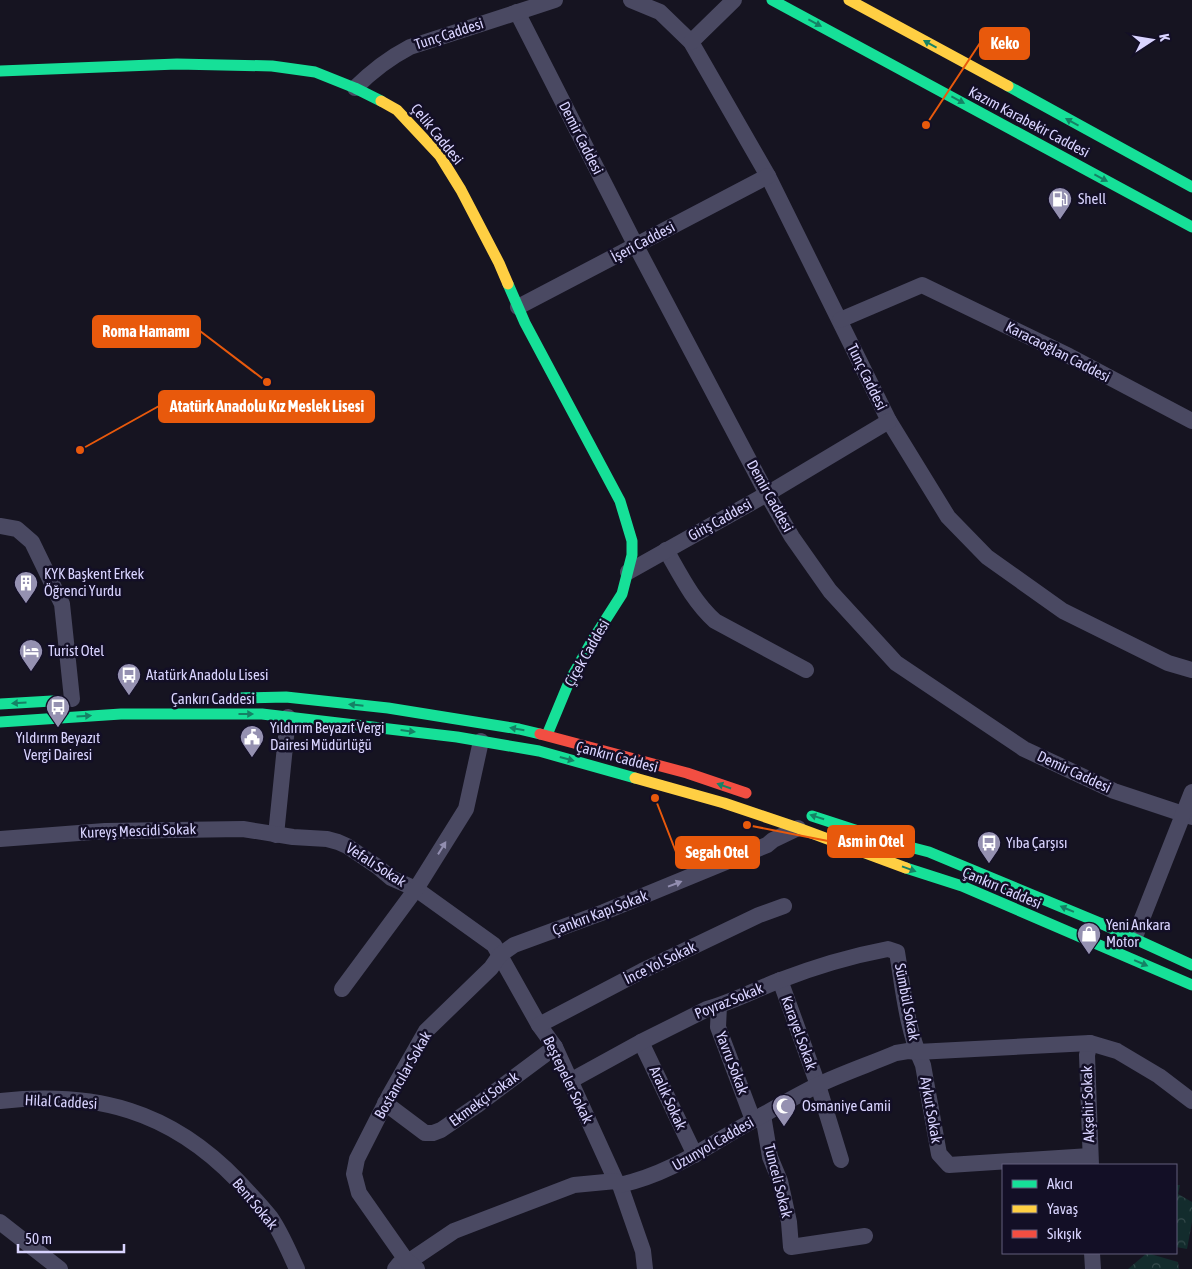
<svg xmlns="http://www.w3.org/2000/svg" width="1192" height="1269" viewBox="0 0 1192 1269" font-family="'Asap Condensed',sans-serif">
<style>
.forest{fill:url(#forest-crowns)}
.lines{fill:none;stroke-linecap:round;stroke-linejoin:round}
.street{stroke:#4a4962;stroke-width:16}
.fast{stroke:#16e098;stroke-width:11}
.slow{stroke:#ffcf43;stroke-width:11}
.jam{stroke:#f24e42;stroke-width:11}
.oneway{fill:#158265}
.oneway2{fill:#928eb0}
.labels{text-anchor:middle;stroke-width:5;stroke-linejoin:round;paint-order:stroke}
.street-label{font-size:15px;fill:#d9d4ff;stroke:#130f26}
.poi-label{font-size:15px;fill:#d9d4ff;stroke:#130f26;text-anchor:start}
.leader{fill:none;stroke:#e8590c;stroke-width:2}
.callout-dot{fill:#e8590c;stroke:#130f26;stroke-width:2}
.callout{fill:#e8590c;stroke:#e8590c;stroke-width:2}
.callout-label{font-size:16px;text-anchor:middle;font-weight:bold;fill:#fff}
</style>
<defs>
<pattern id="forest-crowns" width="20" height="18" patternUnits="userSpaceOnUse" patternTransform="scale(1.25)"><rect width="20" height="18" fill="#132c2d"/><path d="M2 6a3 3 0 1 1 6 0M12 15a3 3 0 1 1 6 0" fill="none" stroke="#354a4c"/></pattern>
</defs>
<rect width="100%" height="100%" fill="#161421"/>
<g class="forest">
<polygon points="1176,1185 1180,1185 1178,1194 1192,1202 1192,1222 1187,1249 1176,1247"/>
<polygon points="1147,1253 1178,1262 1179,1269 1128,1269"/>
</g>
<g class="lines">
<g class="street">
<polyline points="631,0 660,12 691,42 768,176 889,421 948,517 987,557 1063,611 1168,663 1192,670"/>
<polyline points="517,12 636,246 767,494 792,537 830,591 896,663 1024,749 1114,791 1192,817"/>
<polyline points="691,42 734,0"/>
<path d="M355 88C372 71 389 58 410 47L555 0"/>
<polyline points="518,307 768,176"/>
<polyline points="840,320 922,285 1069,356 1192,421"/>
<polyline points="0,526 17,529 32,542 62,604 72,699"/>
<path d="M666 550C681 576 693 601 715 621L806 670"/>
<polyline points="628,572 767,494 889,421"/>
<polyline points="276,835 288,717"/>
<polyline points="0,839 105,831 243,829 293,837 327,839 338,842 347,846 378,867 391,878 416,889 494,945 539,1025 555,1047 616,1181"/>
<polyline points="1134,939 1192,792"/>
<polyline points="780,980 818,1085 841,1160"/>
<polyline points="342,989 416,889 466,809 481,741"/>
<polyline points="719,1006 718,1027 753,1120"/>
<polyline points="539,1025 642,971 759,915 784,906"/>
<polyline points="641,1042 695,1155"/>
<polyline points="1090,1043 1087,1055 1091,1165"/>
<path d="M570 1081 641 1042 707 1009C732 1002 755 990 778 981 814 967 851 956 888 949L897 952C903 989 907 1030 923 1065L939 1154 949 1165 1090 1156"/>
<path d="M0 1101C96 1091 170 1110 238 1181 249 1193 261 1205 271 1218 282 1234 289 1252 297 1269"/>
<polyline points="385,1103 425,1133 433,1133 441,1130 476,1106 555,1047"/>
<polyline points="763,1115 770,1157 780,1181 789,1222 791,1247 865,1236"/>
<polyline points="620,1185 643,1251 645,1269"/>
<polyline points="0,1222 60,1269"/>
<polyline points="1092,1253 1093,1269"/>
<path d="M395 1269 399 1264 414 1258 454 1231 574 1185 616 1181 620 1185C675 1172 706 1146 754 1120 775 1108 796 1096 818 1085 843 1073 870 1064 896 1053L908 1051 917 1052 1090 1043 1117 1051 1159 1076 1192 1101"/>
<polyline points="417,1269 406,1260 359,1193 354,1174 357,1159 389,1096 426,1031 491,968 500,955 514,945 604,912 767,845 773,840 798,828"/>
</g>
<g class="fast">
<polyline points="772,0 1192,227"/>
<polyline points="0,71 177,64 272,66 315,72 355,88 381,101"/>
<polyline points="1008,86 1192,187"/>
<polyline points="508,284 525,323 620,501 632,541 632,555 622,594 592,641 569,682 547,735"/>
<polyline points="237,698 286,697 388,708 519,729 540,734"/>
<polyline points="0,704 52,701"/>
<polyline points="0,722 121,714 262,714 457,737 539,751 635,778"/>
<polyline points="812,816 898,844 929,852 1100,923 1192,965"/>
<polyline points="906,868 962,886 1192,985"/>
</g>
<g class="slow">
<polyline points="849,0 1008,86"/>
<polyline points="381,101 397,110 440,156 461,190 499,263 508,284"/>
<polyline points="635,778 724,803 798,828 906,868"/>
</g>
<polyline class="jam" points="540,734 687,773 746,793"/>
</g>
<defs><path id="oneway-solid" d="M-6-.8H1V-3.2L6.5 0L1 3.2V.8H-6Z" transform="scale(1.25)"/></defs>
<g class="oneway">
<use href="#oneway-solid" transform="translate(815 23) rotate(28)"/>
<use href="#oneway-solid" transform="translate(930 44) rotate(-151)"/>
<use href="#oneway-solid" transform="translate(958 100) rotate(28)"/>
<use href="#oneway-solid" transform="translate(1072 122) rotate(-151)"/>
<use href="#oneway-solid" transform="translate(1101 178) rotate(28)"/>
<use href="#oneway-solid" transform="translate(19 703) rotate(177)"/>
<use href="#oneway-solid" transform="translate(356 705) rotate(-174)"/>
<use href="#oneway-solid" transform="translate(246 714)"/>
<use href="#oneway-solid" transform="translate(84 716) rotate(-3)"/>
<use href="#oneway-solid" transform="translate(517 729) rotate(-170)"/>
<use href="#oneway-solid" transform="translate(408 731) rotate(7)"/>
<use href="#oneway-solid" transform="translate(567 759) rotate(15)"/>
<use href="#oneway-solid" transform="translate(724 786) rotate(-161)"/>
<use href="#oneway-solid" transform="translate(817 817) rotate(-162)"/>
<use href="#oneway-solid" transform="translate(909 869) rotate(20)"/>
<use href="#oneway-solid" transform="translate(1067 909) rotate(-157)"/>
<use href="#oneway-solid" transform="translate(1141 963) rotate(23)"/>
</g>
<g class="oneway2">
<use href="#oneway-solid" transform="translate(442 848) rotate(-58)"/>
<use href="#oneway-solid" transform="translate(675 884) rotate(-21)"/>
</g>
<defs>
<g id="fuel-pin" transform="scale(1.25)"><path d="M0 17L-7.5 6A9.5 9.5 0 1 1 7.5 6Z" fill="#9591b1" stroke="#130f26"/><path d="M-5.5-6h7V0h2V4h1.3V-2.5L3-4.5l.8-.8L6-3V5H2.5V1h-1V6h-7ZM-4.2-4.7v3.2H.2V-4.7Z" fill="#fff"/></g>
<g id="building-pin" transform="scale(1.25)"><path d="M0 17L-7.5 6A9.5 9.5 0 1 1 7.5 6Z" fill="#9591b1" stroke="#130f26"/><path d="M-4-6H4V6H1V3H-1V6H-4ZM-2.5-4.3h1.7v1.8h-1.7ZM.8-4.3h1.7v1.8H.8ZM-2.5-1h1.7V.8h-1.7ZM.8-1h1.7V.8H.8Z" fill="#fff"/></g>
<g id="hotel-pin" transform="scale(1.25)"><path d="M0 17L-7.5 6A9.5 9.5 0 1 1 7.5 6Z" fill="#9591b1" stroke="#130f26"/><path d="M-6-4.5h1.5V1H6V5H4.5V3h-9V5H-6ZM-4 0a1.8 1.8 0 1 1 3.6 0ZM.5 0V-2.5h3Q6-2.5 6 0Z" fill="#fff"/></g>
<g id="bus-pin" transform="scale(1.25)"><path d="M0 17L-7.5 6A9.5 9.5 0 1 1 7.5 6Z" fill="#9591b1" stroke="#130f26"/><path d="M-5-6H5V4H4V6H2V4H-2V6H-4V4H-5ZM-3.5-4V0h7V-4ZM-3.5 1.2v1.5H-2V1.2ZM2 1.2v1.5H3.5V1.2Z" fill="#fff"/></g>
<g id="civic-pin" transform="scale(1.25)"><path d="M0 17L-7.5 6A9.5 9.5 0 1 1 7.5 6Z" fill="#9591b1" stroke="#130f26"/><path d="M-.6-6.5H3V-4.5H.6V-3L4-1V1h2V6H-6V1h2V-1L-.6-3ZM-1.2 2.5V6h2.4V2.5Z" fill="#fff"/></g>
<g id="shop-pin" transform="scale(1.25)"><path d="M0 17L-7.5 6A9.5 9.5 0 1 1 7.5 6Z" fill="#9591b1" stroke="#130f26"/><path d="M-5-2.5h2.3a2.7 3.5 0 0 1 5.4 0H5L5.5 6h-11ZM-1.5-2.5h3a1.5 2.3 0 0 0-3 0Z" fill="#fff"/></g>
<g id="mosque-pin" transform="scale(1.25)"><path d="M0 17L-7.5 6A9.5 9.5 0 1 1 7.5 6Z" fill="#9591b1" stroke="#130f26"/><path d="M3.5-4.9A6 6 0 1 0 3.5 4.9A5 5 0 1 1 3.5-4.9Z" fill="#fff"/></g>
</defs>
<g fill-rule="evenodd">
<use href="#fuel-pin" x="1060" y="199"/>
<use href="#building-pin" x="26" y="583"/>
<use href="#hotel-pin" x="31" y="651"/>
<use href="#bus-pin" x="129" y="675"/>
<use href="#bus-pin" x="58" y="707"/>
<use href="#civic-pin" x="252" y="737"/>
<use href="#bus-pin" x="989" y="843"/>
<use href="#shop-pin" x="1089" y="934"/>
<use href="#mosque-pin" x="784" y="1106"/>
</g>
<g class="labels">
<g class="street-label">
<text transform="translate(449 34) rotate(-18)" y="5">Tunç Caddesi</text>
<text transform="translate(1029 122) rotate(28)" y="5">Kazım Karabekir Caddesi</text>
<text transform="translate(437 134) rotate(51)" y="5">Çelik Caddesi</text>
<text transform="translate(581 138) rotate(63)" y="5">Demir Caddesi</text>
<text transform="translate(643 242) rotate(-28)" y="5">İşeri Caddesi</text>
<text transform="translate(1058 352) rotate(27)" y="5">Karacaoğlan Caddesi</text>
<text transform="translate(867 377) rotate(64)" y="5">Tunç Caddesi</text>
<text transform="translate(770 496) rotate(61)" y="5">Demir Caddesi</text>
<text transform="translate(720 520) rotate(-29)" y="5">Giriş Caddesi</text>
<text transform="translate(587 653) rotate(-60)" y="5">Çiçek Caddesi</text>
<text x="213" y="704">Çankırı Caddesi</text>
<text transform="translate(617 757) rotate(15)" y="5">Çankırı Caddesi</text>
<text transform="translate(1074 772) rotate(25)" y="5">Demir Caddesi</text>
<text transform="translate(138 831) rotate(-2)" y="5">Kureyş Mescidi Sokak</text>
<text transform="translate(376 865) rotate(33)" y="5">Vefalı Sokak</text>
<text transform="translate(1002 888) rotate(23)" y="5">Çankırı Caddesi</text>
<text transform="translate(600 913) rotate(-21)" y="5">Çankırı Kapı Sokak</text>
<text transform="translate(660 963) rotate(-26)" y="5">İnce Yol Sokak</text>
<text transform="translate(729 1001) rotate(-22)" y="5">Poyraz Sokak</text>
<text transform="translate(907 1002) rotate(79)" y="5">Sümbül Sokak</text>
<text transform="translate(799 1033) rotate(70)" y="5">Karayel Sokak</text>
<text transform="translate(732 1063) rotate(69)" y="5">Yavru Sokak</text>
<text transform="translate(403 1075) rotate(-60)" y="5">Bostancılar Sokak</text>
<text transform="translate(568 1080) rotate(64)" y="5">Beştepeler Sokak</text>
<text transform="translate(668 1098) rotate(65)" y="5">Aralık Sokak</text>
<text transform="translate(484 1099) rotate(-36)" y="5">Ekmekçi Sokak</text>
<text transform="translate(61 1102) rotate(3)" y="5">Hilal Caddesi</text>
<text transform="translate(1088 1104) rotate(-92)" y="5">Akşehir Sokak</text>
<text transform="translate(931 1110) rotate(80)" y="5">Aykut Sokak</text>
<text transform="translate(713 1144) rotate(-30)" y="5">Uzunyol Caddesi</text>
<text transform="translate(778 1181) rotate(76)" y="5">Tunceli Sokak</text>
<text transform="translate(255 1204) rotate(50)" y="5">Bent Sokak</text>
</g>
<g class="poi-label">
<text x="1078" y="204">Shell</text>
<text x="44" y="579">KYK Başkent Erkek<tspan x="44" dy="17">Öğrenci Yurdu</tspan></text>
<text x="48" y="656">Turist Otel</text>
<text x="146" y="680">Atatürk Anadolu Lisesi</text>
<text x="270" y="733">Yıldırım Beyazıt Vergi<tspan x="270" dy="17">Dairesi Müdürlüğü</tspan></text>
<text x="58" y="743" text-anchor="middle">Yıldırım Beyazıt<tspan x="58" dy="17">Vergi Dairesi</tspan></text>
<text x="1006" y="848">Yıba Çarşısı</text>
<text x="1106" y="930">Yeni Ankara<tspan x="1106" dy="17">Motor</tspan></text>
<text x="802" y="1111">Osmaniye Camii</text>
</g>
</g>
<path class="leader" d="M926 125L980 43M267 382L200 331M80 450L159 406M747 825L828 841M655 798L676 852"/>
<g class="callout-dot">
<circle cx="926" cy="125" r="5"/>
<circle cx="267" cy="382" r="5"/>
<circle cx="80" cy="450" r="5"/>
<circle cx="747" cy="825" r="5"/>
<circle cx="655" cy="798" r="5"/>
</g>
<g class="callout">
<rect x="980" y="28" width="49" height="31" rx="5"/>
<rect x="93" y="316" width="107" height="31" rx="5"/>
<rect x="159" y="391" width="215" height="31" rx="5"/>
<rect x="828" y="826" width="86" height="31" rx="5"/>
<rect x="676" y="837" width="83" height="31" rx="5"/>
</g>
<g class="callout-label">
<text x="1005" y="49">Keko</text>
<text x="146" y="337">Roma Hamamı</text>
<text x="267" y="412">Atatürk Anadolu Kız Meslek Lisesi</text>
<text x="871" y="847">Asm in Otel</text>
<text x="717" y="858">Segah Otel</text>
</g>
<rect x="1002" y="1164" width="175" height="90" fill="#130f26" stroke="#625e7d"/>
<rect x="1012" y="1180" width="25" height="8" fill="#16e098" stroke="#625e7d"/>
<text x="1047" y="1189" font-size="15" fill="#d9d4ff">Akıcı</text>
<rect x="1012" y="1205" width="25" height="8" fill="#ffcf43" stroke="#625e7d"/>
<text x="1047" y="1214" font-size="15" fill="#d9d4ff">Yavaş</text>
<rect x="1012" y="1230" width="25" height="8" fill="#f24e42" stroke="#625e7d"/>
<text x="1047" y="1239" font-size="15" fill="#d9d4ff">Sıkışık</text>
<g transform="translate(1152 40) rotate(78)" stroke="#130f26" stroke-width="4" paint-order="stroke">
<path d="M0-4L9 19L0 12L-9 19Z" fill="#d9d4ff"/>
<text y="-8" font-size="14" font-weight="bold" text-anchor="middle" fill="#d9d4ff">K</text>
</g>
<path d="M18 1244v8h106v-8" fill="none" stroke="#d9d4ff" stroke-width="2.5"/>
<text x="25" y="1244" font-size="15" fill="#d9d4ff" stroke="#130f26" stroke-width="4" paint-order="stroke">50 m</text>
</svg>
